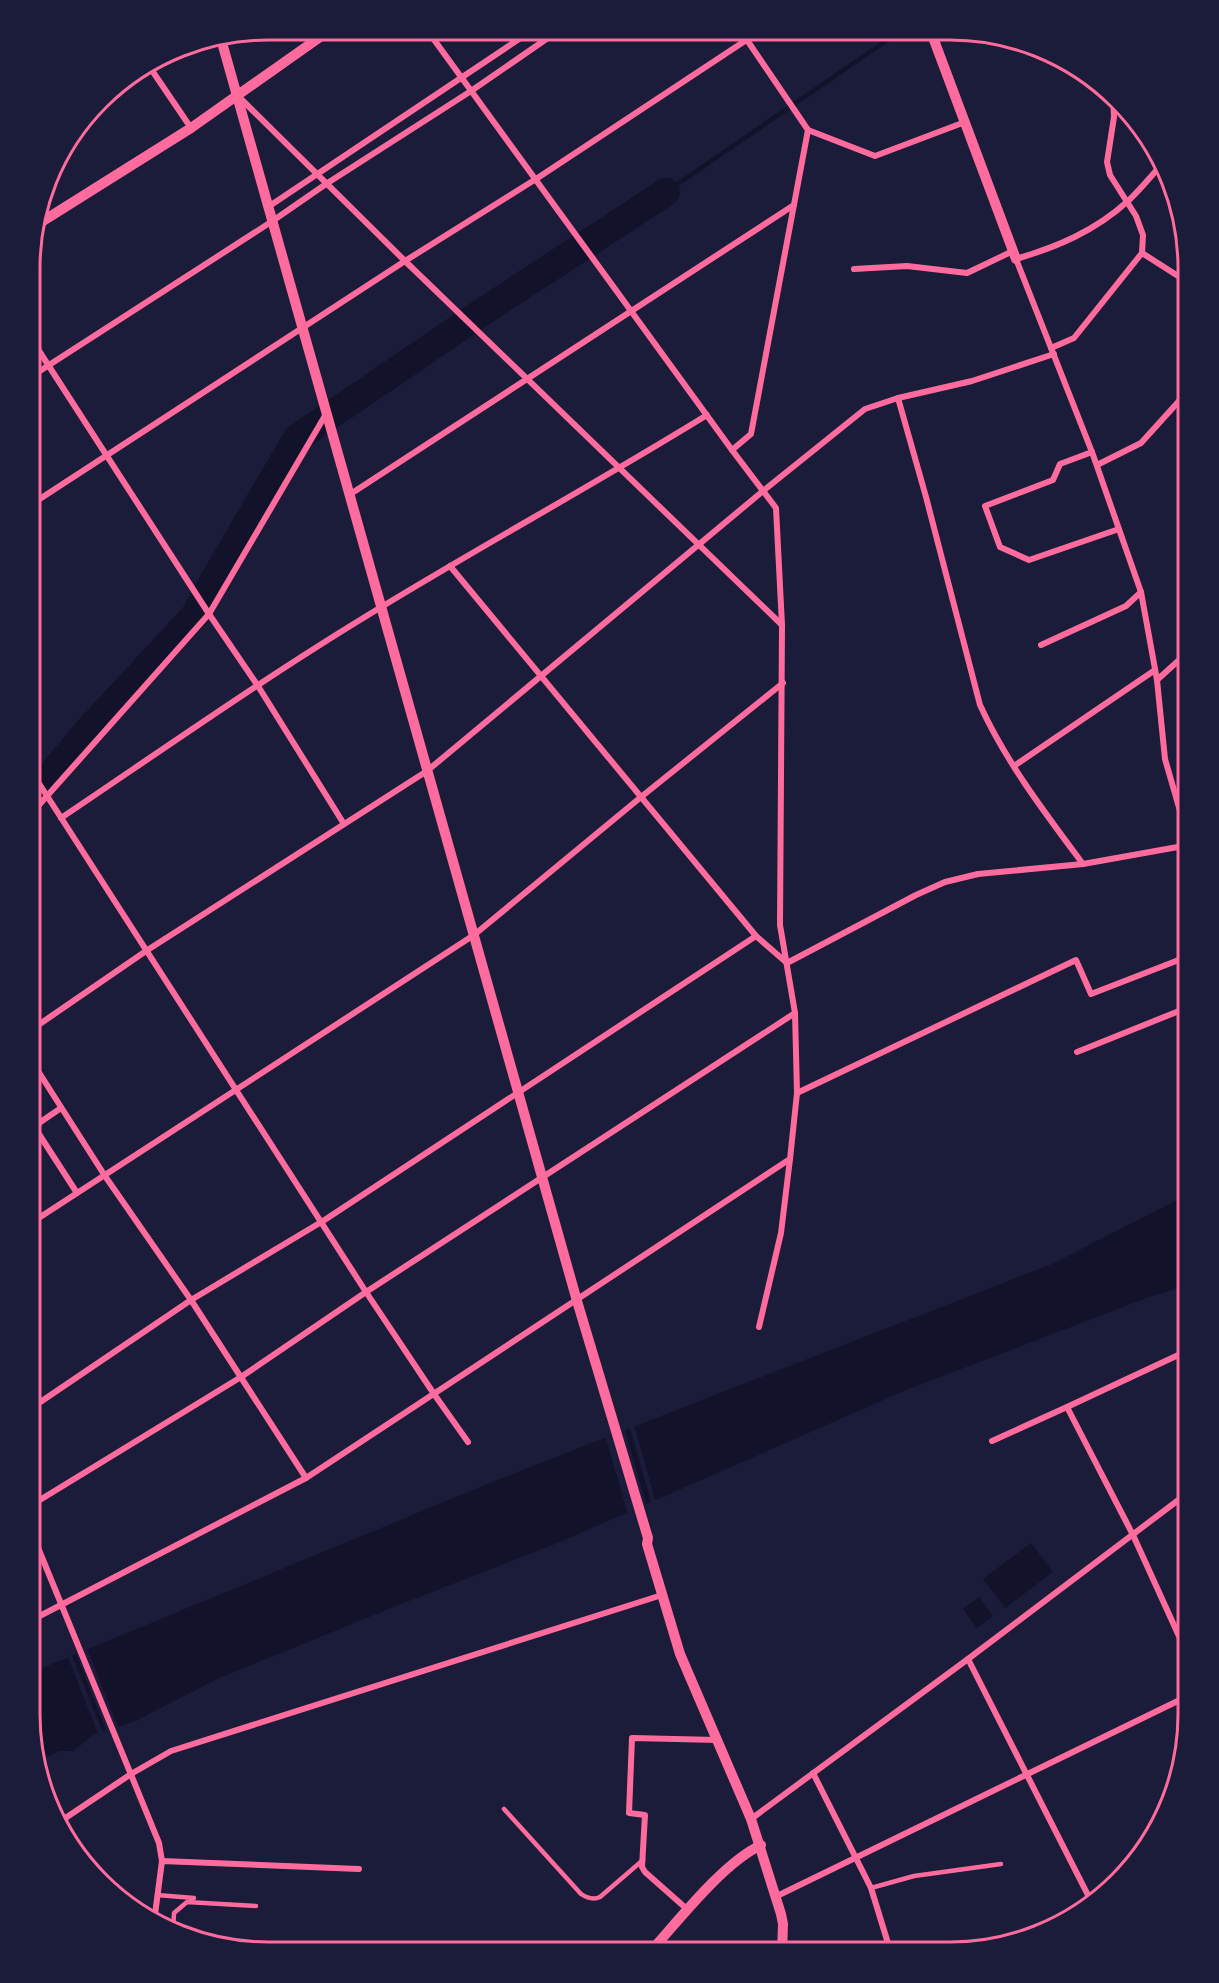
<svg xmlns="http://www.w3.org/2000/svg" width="1219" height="1983" viewBox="0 0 1219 1983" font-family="'Golos Text',sans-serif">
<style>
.water{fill:#12122b}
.pier{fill:#1b1b3a}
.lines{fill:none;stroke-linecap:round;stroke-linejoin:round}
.stream{stroke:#12122b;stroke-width:4.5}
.river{stroke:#12122b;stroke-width:28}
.service{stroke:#ff6b9d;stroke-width:4.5}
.minor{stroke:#ff6b9d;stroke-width:6}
.tertiary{stroke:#ff6b9d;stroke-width:10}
.rim{fill:none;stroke:#ff6b9d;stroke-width:3}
</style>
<rect width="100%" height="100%" fill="#1b1b3a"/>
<g class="water">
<polygon points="1189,1194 1189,1285 1149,1297 906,1390 560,1542 396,1606 219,1678 135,1721 93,1735 73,1751 59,1751 39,1761 30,1715 30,1674 35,1671 502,1478 1052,1264"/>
<polygon points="1031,1543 1053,1572 1005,1608 983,1579"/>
<polygon points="979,1597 993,1616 977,1628 963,1609"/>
</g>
<g class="pier">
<polygon points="634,1424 656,1503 652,1505 629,1425"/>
<polygon points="624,1427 647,1507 628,1515 605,1435"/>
<polygon points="86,1646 119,1729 107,1733 75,1651"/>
<polygon points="71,1653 104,1735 99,1736 67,1655"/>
</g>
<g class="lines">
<polyline class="stream" points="666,192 899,32"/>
<polyline class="river" points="31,798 92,726 196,614 204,597 297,438 481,313 666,192"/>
<g class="service">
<path d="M504 1809 581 1894C587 1898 594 1900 600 1897L643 1860"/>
<polyline points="871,1888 914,1876 1001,1864"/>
<polyline points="157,1895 194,1898"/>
<polyline points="173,1932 174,1913 187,1902 256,1906"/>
</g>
<g class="minor">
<polyline points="427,30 732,450 776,508 782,625 780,925 795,1013 797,1093 790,1159 781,1233 759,1327"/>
<polyline points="149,66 191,128"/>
<polyline points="1113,96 1114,117 1107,162 1110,175 1136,216 1143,235 1142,253"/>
<polyline points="240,98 405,261 782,625"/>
<polyline points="808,130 875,156 965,122"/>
<path d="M1163 163C1151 176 1140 190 1128 201 1095 231 1057 247 1016 259L1092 452 1141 592 1157 680 1165 759 1189 842"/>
<polyline points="268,207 531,31"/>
<polyline points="854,269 907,266 967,273 1013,251"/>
<polyline points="32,340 209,614 258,686 344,824"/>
<polyline points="1051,348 1074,338 1142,253 1189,283"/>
<polyline points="32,376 271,222 326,184 471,91 558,31"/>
<path d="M898 398 926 497 980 705C1006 762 1045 813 1083 864"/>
<polyline points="732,450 751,434 808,130 747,40 738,31"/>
<polyline points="1092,452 1060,464 1053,480 985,506 1000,547 1029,560 1119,529"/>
<polyline points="1097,465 1141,443 1189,390"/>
<polyline points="349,495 794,205"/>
<polyline points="32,504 405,261 536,179 760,31"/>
<polyline points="450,566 756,936 787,963"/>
<polyline points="1041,645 1126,606 1141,592"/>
<polyline points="1157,680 1189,651"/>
<polyline points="1014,766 1155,670"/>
<polyline points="31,771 366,1292 434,1394 468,1442"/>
<polyline points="31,814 209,614 326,414"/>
<path d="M61 818C168 746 273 672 383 606 490 541 600 481 707 415"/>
<polyline points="787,963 916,895 945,882 978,874 1083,864 1189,845"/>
<polyline points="31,1030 146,951 427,771 763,491 865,409 898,398 972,381 1054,354"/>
<polyline points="1077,1052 1189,1007"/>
<polyline points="31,1060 105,1176 191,1300 306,1478"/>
<polyline points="797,1093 1076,960 1091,994 1189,956"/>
<polyline points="61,1108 39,1123 37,1131 77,1193"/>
<polyline points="31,1223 474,935 641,797 783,683"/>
<polyline points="30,1409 191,1300 323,1221 756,936"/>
<polyline points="992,1441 1067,1407"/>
<polyline points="30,1506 241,1377 366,1292 795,1013"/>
<polyline points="30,1528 159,1843 162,1861"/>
<polyline points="30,1621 306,1478 790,1159"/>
<polyline points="1188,1656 1133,1535 1067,1407 1189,1350"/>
<polyline points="968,1659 1093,1905"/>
<polyline points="813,1773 871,1888 891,1953"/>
<polyline points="751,1819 968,1659 1189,1492"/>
<polyline points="58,1823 131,1774 171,1751 662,1595"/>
<polyline points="777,1896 1188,1696"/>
<polyline points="688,1910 645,1872 642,1867 645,1815 629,1813 632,1738 717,1740"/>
<polyline points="154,1922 162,1861 359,1869"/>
</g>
<g class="tertiary">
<polyline points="931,32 1016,259"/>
<polyline points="221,39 577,1301 648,1538 647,1544 680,1654 751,1819 781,1914 783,1924 782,1953"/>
<polyline points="35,226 191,128 330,30"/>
<path d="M650 1952C680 1919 722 1864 761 1845"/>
</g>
</g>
<path d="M0 0H1219V1983H0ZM268 40H950A228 228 0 0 1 1178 268V1714A228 228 0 0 1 950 1942H268A228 228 0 0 1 40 1714V268A228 228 0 0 1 268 40Z" fill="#1b1b3a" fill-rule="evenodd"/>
<path class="rim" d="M268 40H950A228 228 0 0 1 1178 268V1714A228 228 0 0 1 950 1942H268A228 228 0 0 1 40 1714V268A228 228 0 0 1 268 40Z"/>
</svg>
